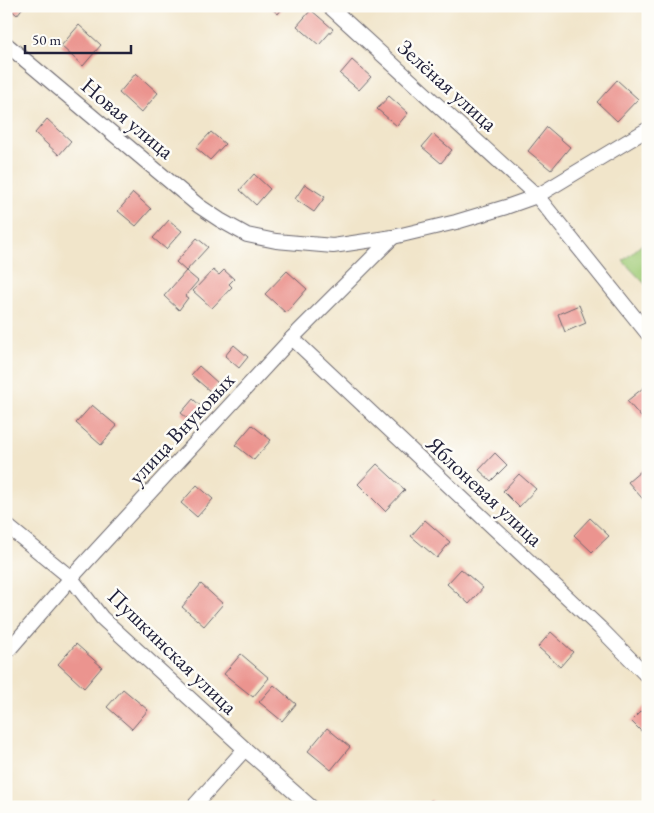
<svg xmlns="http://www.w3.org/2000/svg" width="654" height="813" viewBox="0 0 654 813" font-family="'EB Garamond',serif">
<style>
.green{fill:#a3cd7a;stroke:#62785a}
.building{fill:#eb948f}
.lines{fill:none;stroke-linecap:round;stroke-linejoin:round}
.minor-casing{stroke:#6a666d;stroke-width:16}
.minor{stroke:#fff;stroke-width:14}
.labels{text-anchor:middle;stroke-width:5;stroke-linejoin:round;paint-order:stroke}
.street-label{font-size:22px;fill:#22223b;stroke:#fdfcf7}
</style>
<rect width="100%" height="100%" fill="#fdfcf7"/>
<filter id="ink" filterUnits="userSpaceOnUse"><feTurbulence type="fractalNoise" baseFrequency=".02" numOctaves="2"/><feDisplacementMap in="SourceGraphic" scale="10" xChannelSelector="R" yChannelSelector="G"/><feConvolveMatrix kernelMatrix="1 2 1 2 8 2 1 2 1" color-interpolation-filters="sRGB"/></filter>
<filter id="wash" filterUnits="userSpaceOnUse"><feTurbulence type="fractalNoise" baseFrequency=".0096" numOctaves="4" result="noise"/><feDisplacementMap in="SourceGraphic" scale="20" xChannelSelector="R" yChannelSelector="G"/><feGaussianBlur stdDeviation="1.12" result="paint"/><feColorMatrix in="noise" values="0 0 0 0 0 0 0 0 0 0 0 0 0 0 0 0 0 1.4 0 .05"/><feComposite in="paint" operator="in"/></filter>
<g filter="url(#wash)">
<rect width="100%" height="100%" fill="#f1e5ca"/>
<polygon class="green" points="648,239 648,287 623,261"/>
<g id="blocks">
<g class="building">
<polygon points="7,6 24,6 17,15"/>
<polygon points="269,6 284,6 278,14"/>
<polygon points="311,10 333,29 319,45 297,26"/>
<polygon points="79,25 101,45 83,66 61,46"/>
<polygon points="352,60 371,77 359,90 340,74"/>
<polygon points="136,73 158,93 141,113 119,93"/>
<polygon points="617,80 638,99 617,121 597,102"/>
<polygon points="389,96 408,113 397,126 377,109"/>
<polygon points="47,119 71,141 59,155 35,133"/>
<polygon points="547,127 570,147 551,170 528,151"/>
<polygon points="211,132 225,144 210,160 196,148"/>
<polygon points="433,134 452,150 441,163 422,147"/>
<polygon points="254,174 270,189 256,205 240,190"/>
<polygon points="305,184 325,197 314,212 295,199"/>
<polygon points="133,193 151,209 136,226 118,211"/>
<polygon points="169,220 182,231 166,249 153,238"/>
<polygon points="197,238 208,247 186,271 176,262"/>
<polygon points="213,270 219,275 224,270 234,279 229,284 232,287 212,308 193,291"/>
<polygon points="186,271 198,281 185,296 188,298 179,310 164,296"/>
<polygon points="287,271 307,289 286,313 265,294"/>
<polygon points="579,305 586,323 565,332 558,314"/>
<polygon points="234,345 248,357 239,368 225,356"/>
<polygon points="199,366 218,383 211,392 191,375"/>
<polygon points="648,384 648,413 642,418 627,401"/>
<polygon points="193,399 205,410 193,423 181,413"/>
<polygon points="92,405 117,426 101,445 76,423"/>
<polygon points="252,425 271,440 254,460 235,445"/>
<polygon points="495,453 507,465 491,481 479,470"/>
<polygon points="377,464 405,490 385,511 358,484"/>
<polygon points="648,465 648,505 628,482"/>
<polygon points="519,474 536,489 519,507 503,491"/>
<polygon points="197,485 213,499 197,517 181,503"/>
<polygon points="590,518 609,536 592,552 574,535"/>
<polygon points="425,520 450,542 437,558 411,536"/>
<polygon points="461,569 483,588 469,604 447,584"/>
<polygon points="201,584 223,604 204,626 182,607"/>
<polygon points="551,632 573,652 560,667 538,647"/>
<polygon points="76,644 102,667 84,688 58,664"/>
<polygon points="241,654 269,678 253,697 224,674"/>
<polygon points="274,685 296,704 282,721 259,702"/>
<polygon points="123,689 148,710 132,729 107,707"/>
<polygon points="646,706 648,707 648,738 631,721"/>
<polygon points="327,728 350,747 331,770 308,751"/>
<polygon points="431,800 438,807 424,807"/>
</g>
</g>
</g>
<g filter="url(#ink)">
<use href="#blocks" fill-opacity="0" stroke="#6a666d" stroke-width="1"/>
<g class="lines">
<g class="minor-casing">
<g id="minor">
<polyline points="329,6 537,196 648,334"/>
<polyline points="6,44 199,206 220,220 247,235 276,241 333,246 393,237 456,222 506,207 537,196 648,129"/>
<polyline points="292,338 600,628 648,677"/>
<polyline points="6,525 71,578 102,618 245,749 311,807"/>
<polyline points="6,653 71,578 292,338 393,237"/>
<polyline points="193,807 245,749"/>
</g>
</g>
<use href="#minor" class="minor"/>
</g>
</g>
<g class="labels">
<g class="street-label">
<text transform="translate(448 85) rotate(42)" y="8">Зелёная улица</text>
<text transform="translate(128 118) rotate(40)" y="8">Новая улица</text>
<text transform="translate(181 428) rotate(-47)" y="8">улица Внуковых</text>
<text transform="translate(485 491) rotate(43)" y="8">Яблоневая улица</text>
<text transform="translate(173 651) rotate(44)" y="8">Пушкинская улица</text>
</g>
</g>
<rect width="654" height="813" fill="none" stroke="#fdfcf7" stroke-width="25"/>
<path d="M25 45v8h106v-8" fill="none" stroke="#22223b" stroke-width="2.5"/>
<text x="32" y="45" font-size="15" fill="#22223b" stroke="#fdfcf7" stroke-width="4" paint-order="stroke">50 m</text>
</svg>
